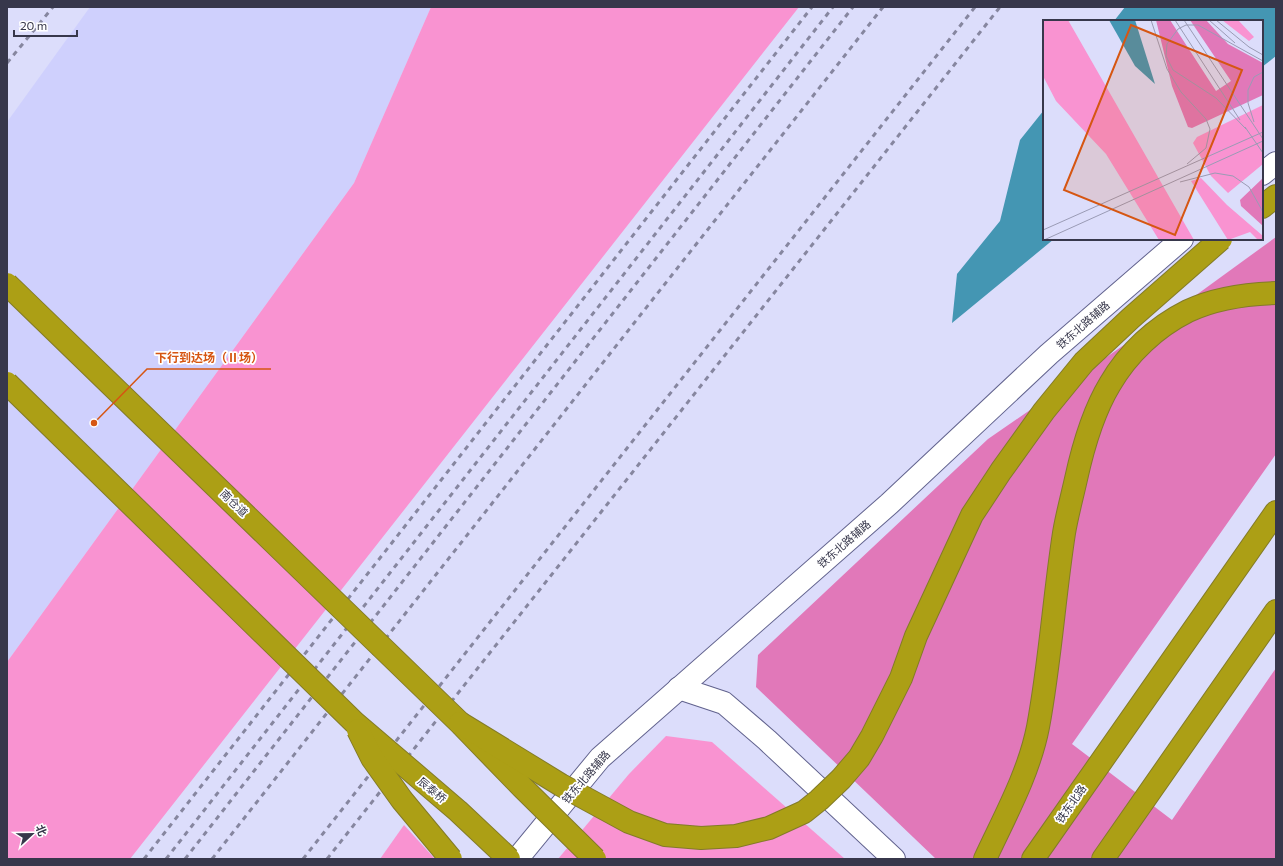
<svg xmlns="http://www.w3.org/2000/svg" width="1283" height="866" viewBox="0 0 1283 866" font-family="Commissioner,'Noto Sans SC',sans-serif">
<style>
.built{fill:#cfd0fd}
.green{fill:#f993d1}
.forest{fill:#e178b9}
.water{fill:#4496b3}
.lines{fill:none;stroke-linecap:round;stroke-linejoin:round}
.secondary-casing{stroke:#62638e;stroke-width:24}
.highway-casing{stroke:#837b28;stroke-width:24}
.secondary{stroke:#fff;stroke-width:22}
.highway{stroke:#ac9f15;stroke-width:22}
.rail{stroke:#86869f;stroke-width:3;stroke-dasharray:5 5;stroke-linecap:butt}
.highway-bridge-casing{stroke:#837b28;stroke-width:24;stroke-linecap:butt}
.highway-bridge{stroke:#ac9f15;stroke-width:22}
.labels{text-anchor:middle;stroke-width:3.5;stroke-linejoin:round;paint-order:stroke}
.street-label{font-size:11px;fill:#37374b;stroke:#fff}
.inset-road{fill:none;stroke:#9a9bb5;stroke-width:1}
.view{fill:#d65612;fill-opacity:0.15;stroke:#d65612;stroke-width:2}
.inset-edge{fill:none;stroke:#37374b;stroke-width:2}
.leader{fill:none;stroke:#d65612;stroke-width:1.5}
.callout-dot{fill:#d65612;stroke:#fff;stroke-width:1.5}
.callout-label{font-size:12px;text-anchor:middle;font-weight:bold;fill:#d65612;stroke:#fff;stroke-width:3.5;stroke-linejoin:round;paint-order:stroke}
</style>
<rect width="100%" height="100%" fill="#dcddfb"/>
<polygon class="built" points="90,7 431,7 354,183 7,662 7,122"/>
<g class="green">
<polygon points="431,7 799,7 130,859 7,859 7,662 354,183"/>
<polygon points="666,736 712,742 845,859 558,859 629,774"/>
<polygon points="404,825 435,859 380,859"/>
</g>
<polygon class="forest" points="1276,237 1276,454 1072,744 1172,820 1276,668 1276,859 936,859 756,687 758,655 988,439 1199,293"/>
<g class="water">
<polygon points="1125,7 1276,7 1276,56 1262,67 1262,21 1114,21"/>
<polygon points="1044,110 1044,239 1054,239 952,323 957,274 1000,221 1020,140"/>
</g>
<g class="lines">
<g class="secondary-casing">
<g id="secondary">
<polyline points="1262,174 1276,163"/>
<polyline points="679,688 724,703 767,740 894,859"/>
<polyline points="517,859 600,758 889,504 1049,354 1182,239"/>
</g>
</g>
<g class="highway-casing">
<g id="highway">
<polyline points="1262,207 1276,196"/>
<path d="M985 859C1005 816 1029 773 1038 727 1050 663 1054 598 1064 533 1067 515 1072 497 1076 479 1083 447 1093 412 1110 384 1128 353 1156 327 1188 311 1215 298 1246 294 1276 293"/>
<polyline points="1033,859 1276,512"/>
<polyline points="1103,859 1276,611"/>
</g>
</g>
<use href="#secondary" class="secondary"/>
<use href="#highway" class="highway"/>
<g class="rail">
<polyline points="7,63 53,7"/>
<polyline points="144,859 812,7"/>
<polyline points="166,859 833,7"/>
<polyline points="185,859 853,7"/>
<polyline points="212,859 883,7"/>
<polyline points="303,859 975,7"/>
<polyline points="327,859 1000,7"/>
</g>
<g class="highway-bridge-casing">
<g id="highway-bridge">
<polyline points="7,284 460,723 522,787 595,859"/>
<polyline points="7,383 354,722 458,811 509,859"/>
<polyline points="460,723 561,785 629,822 665,835 701,838 736,836 769,828 804,812 819,800 841,779 859,758 872,736 901,678 916,636 972,515 1001,471 1044,411 1084,362 1131,318 1221,239"/>
<polyline points="358,730 372,758 402,800 451,859"/>
</g>
</g>
<use href="#highway-bridge" class="highway-bridge"/>
</g>
<g class="labels">
<g class="street-label">
<text transform="translate(1083 325) rotate(-41)" y="4">铁东北路辅路</text>
<text transform="translate(234 503) rotate(44)" y="4">南仓道</text>
<text transform="translate(844 544) rotate(-41)" y="4">铁东北路辅路</text>
<text transform="translate(586 777) rotate(-49)" y="4">铁东北路辅路</text>
<text transform="translate(432 790) rotate(40)" y="4">辰泰桥</text>
<text transform="translate(1071 804) rotate(-55)" y="4">铁东北路</text>
</g>
</g>
<g transform="translate(1043 20)">
<rect width="220" height="220" fill="#dcddfb"/>
<path d="M0 0H25L151 220H116L63 134 13 81 0 56ZM179 0H195L211 17 206 21ZM220 85V144L185 173 168 156 150 123 154 117ZM158 158 184 185 220 216V220H215L207 212 185 220 148 161Z" fill="#f993d1"/>
<path d="M113 0H127L173 71 188 61 147 0H163L185 24 220 43V75L149 108 145 107 129 66ZM220 158V206L198 186 197 180Z" fill="#e178b9"/>
<path d="M66 0H92L112 64 92 46Z" fill="#4496b3"/>
<path class="inset-road" d="M108 0 124 49 138 72 163 99 167 109 163 128 144 144M132 0 197 100M141 0 220 119M166 0 192 23M173 0 206 27 220 35M211 102 205 83V70L211 57 220 52M202 107 220 133M203 109 173 78 130 50 123 36 124 24 135 9 143 5H155L220 41M137 162 172 153 190 156 206 167 220 192M0 210 220 112M1 220 220 121"/>
<path class="view" d="M88 5 199 50 132 215 21 170Z"/>
<rect width="220" height="220" class="inset-edge"/>
</g>
<path class="leader" d="M94 423L147 369H271"/>
<circle class="callout-dot" cx="94" cy="423" r="4"/>
<g class="callout-label">
<text x="209" y="362">下行到达场（Ⅱ场）</text>
</g>
<rect width="1283" height="866" fill="none" stroke="#37374b" stroke-width="16"/>
<g transform="translate(32 834) rotate(68)" stroke="#ffffff" stroke-width="3" paint-order="stroke">
<path d="M0-3L7 15L0 10L-7 15Z" fill="#37374b"/>
<text y="-6" font-size="11" font-weight="bold" text-anchor="middle" fill="#37374b">北</text>
</g>
<path d="M14 30v6h63v-6" fill="none" stroke="#37374b" stroke-width="2"/>
<text x="20" y="30" font-size="12" fill="#37374b" stroke="#ffffff" stroke-width="3" paint-order="stroke">20 m</text>
</svg>
